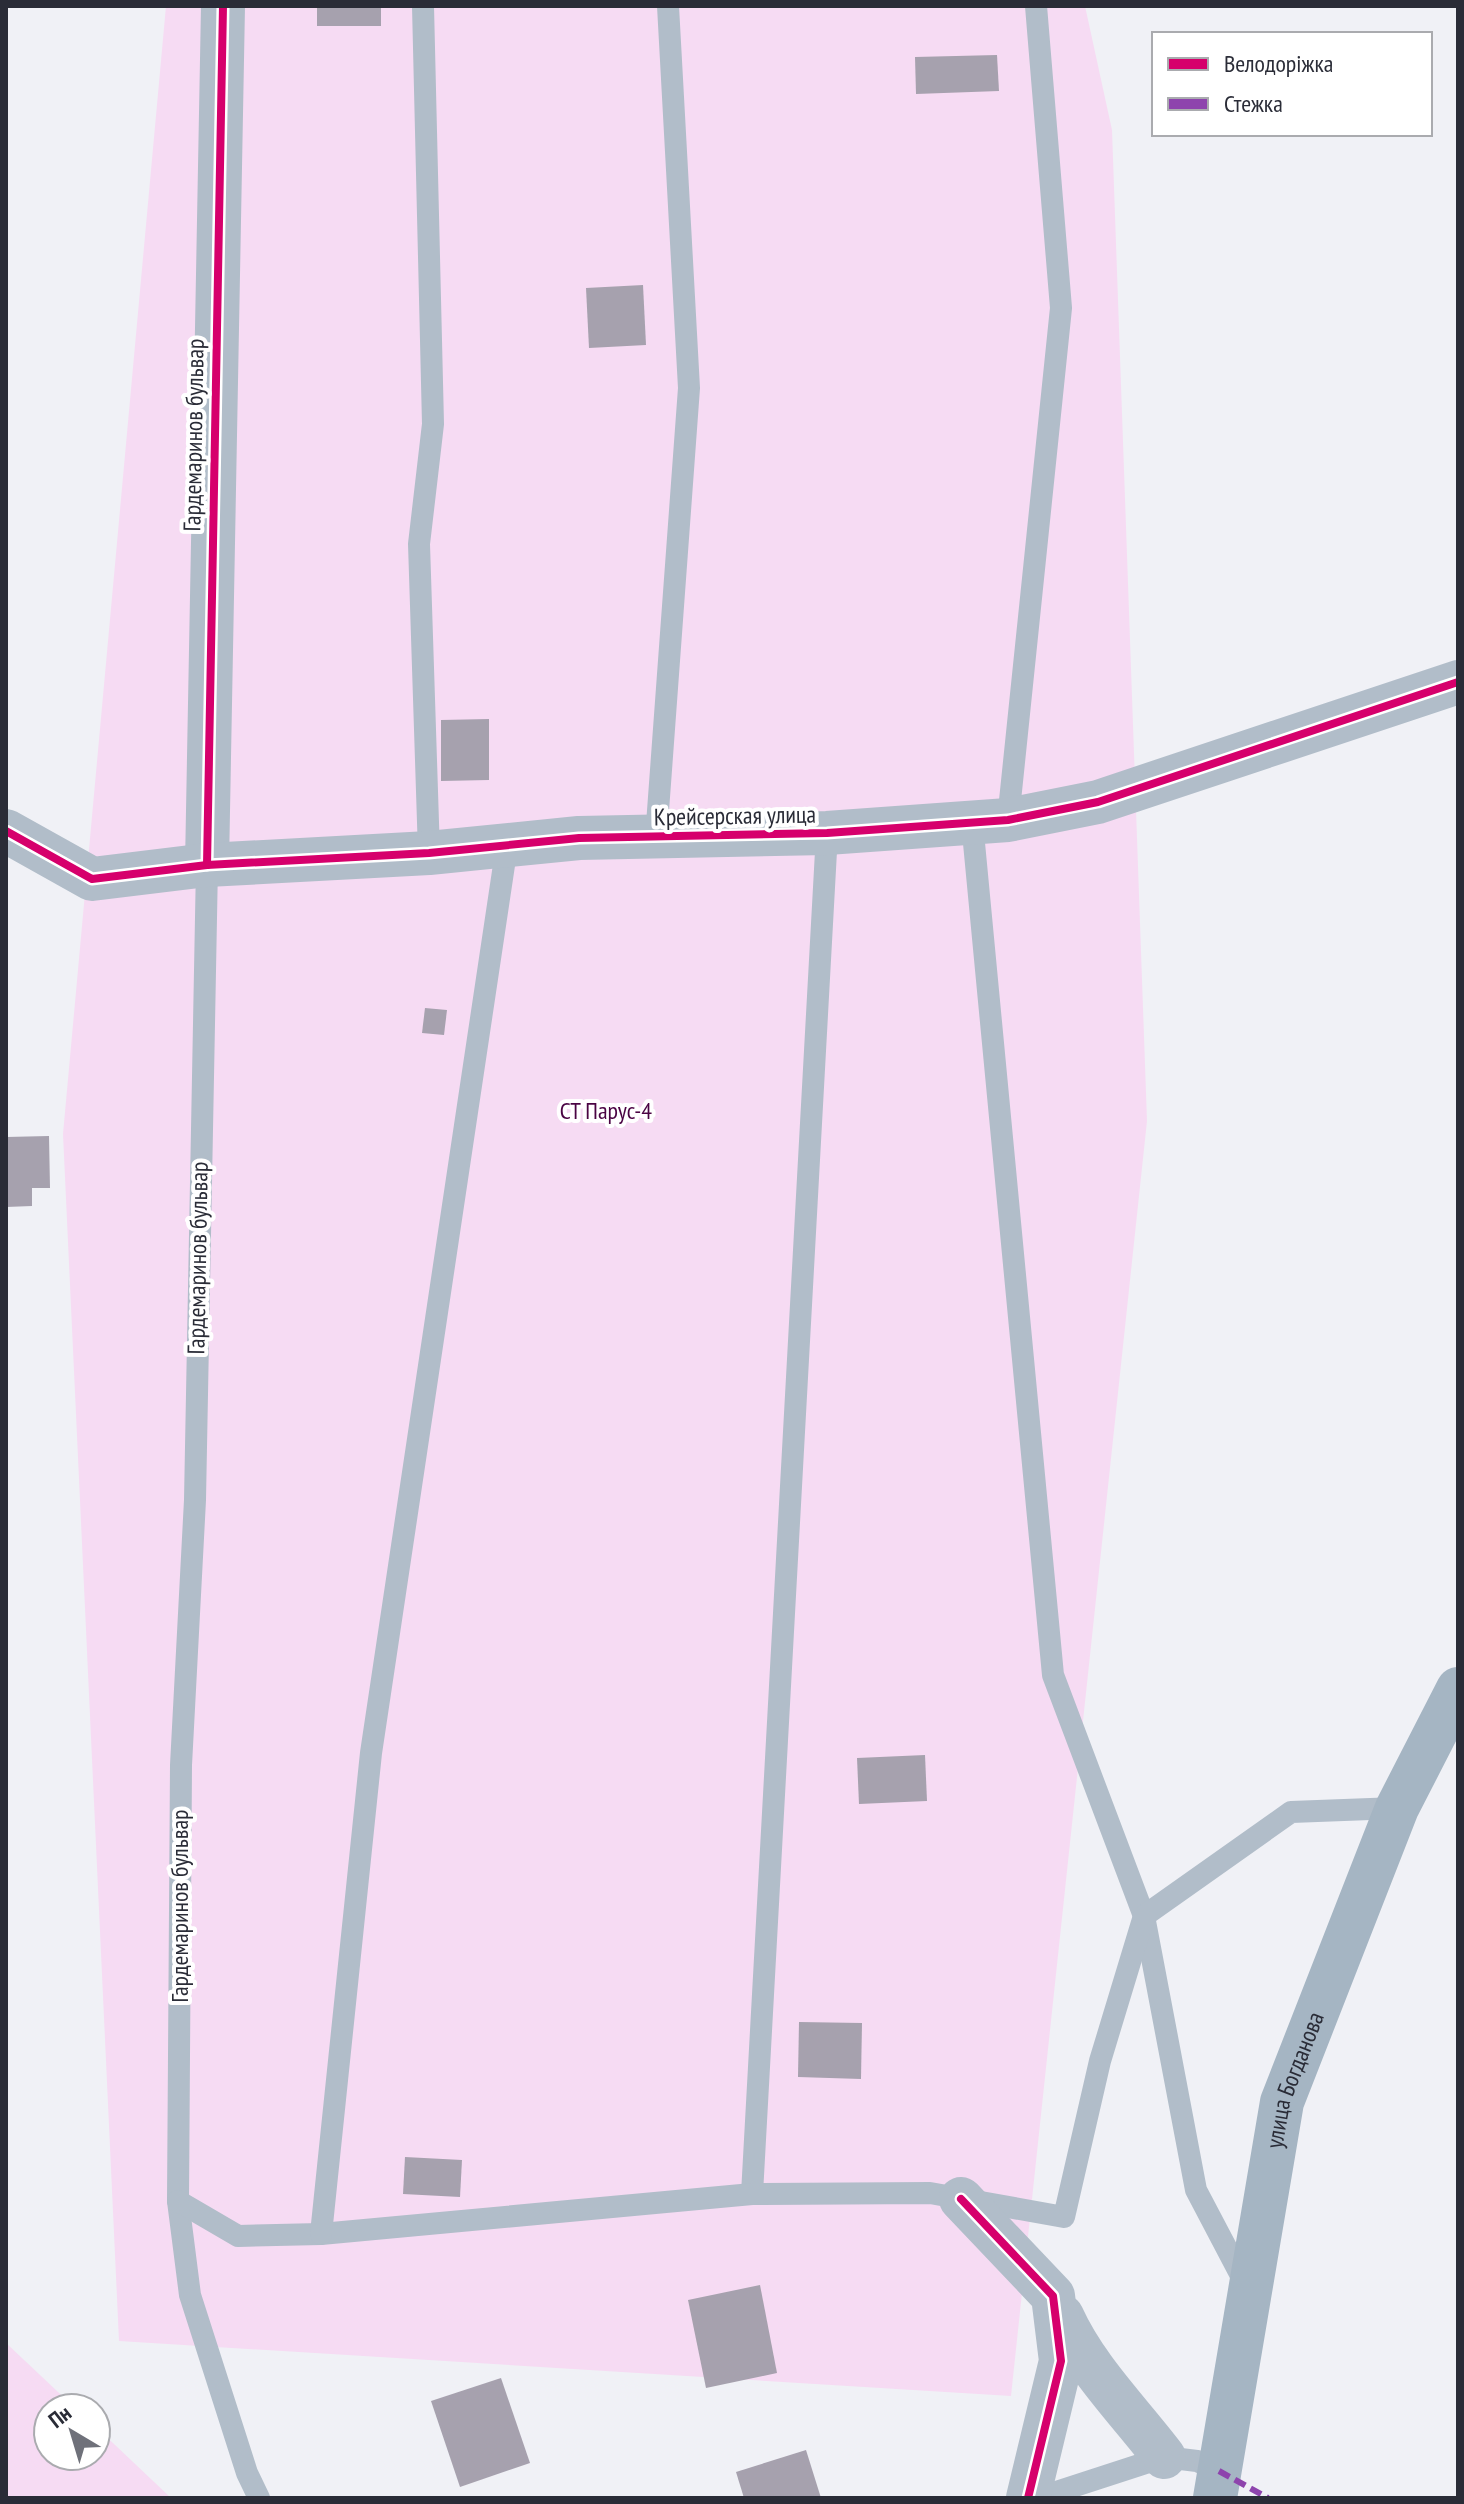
<svg xmlns="http://www.w3.org/2000/svg" width="1464" height="2504" viewBox="0 0 1464 2504" font-family="'PT Sans Narrow',sans-serif">
<style>
.green{fill:#f6dbf3}
.building{fill:#a6a1ae}
.lines{fill:none;stroke-linecap:round;stroke-linejoin:round}
.service{stroke:#b1bdc9;stroke-width:22}
.minor{stroke:#b1bdc9;stroke-width:44}
.tertiary{stroke:#b1bdc9;stroke-width:44}
.primary{stroke:#a5b5c3;stroke-width:44}
.quiet{stroke:#8e44ad;stroke-width:6;stroke-dasharray:12 6;stroke-linecap:butt}
.cycleway-casing{stroke:#fff;stroke-width:13}
.cycleway{stroke:#d6006c;stroke-width:8}
.labels{text-anchor:middle;stroke-width:8;stroke-linejoin:round;paint-order:stroke}
.street-label{font-size:24px;fill:#2a2c37;stroke:#fff}
.park-label{font-size:24px;fill:#4a0343;stroke:#fff}
</style>
<rect width="100%" height="100%" fill="#f0f1f6"/>
<g class="green">
<polygon points="166,6 1085,6 1112,130 1147,1121 1011,2396 119,2341 63,1134"/>
<polygon points="6,2343 75,2408 48,2408 48,2456 96,2456 96,2427 171,2498 6,2498"/>
</g>
<g class="building">
<rect x="317" y="6" width="64" height="20"/>
<polygon points="997,55 999,91 916,94 915,57"/>
<polygon points="643,285 646,345 589,348 586,288"/>
<polygon points="489,719 489,780 441,781 441,720"/>
<polygon points="425,1008 447,1010 444,1035 422,1033"/>
<polygon points="49,1136 50,1188 32,1188 32,1206 6,1207 6,1137"/>
<polygon points="925,1755 927,1801 859,1804 857,1758"/>
<polygon points="799,2022 862,2023 861,2079 798,2077"/>
<polygon points="405,2157 462,2160 460,2197 403,2194"/>
<polygon points="760,2285 777,2373 706,2388 688,2300"/>
<polygon points="501,2378 530,2463 460,2487 431,2401"/>
<polygon points="806,2450 821,2498 744,2498 736,2472"/>
</g>
<g class="lines">
<g class="service">
<polyline points="423,6 433,424 419,544 429,853"/>
<polyline points="1008,820 1061,308 1036,6"/>
<polyline points="972,822 1053,1675 1144,1916 1196,2190 1247,2287"/>
<polyline points="656,838 689,388 668,6"/>
<polyline points="207,865 195,1500 181,1765 178,2201 190,2295 247,2473 259,2498"/>
<polyline points="752,2194 827,833"/>
<polyline points="178,2201 238,2236 321,2234 752,2194 930,2193 1064,2217 1100,2061 1144,1916 1291,1812 1397,1808"/>
<polyline points="321,2234 371,1753 507,845"/>
<polyline points="1038,2498 1164,2457 1197,2461 1219,2471"/>
</g>
<g class="minor">
<polyline points="207,865 223,6"/>
<polyline points="961,2199 1053,2296 1061,2361 1028,2498"/>
<path d="M1062 2316C1086 2369 1129 2411 1164 2457"/>
</g>
<polyline class="tertiary" points="6,831 92,879 207,865 429,853 579,838 827,833 1008,820 1098,802 1458,682"/>
<path class="primary" id="s1" d="M1215 2498 1282 2102 1397 1808 1458 1689"/>
<polyline class="quiet" points="1219,2471 1268,2498"/>
<g class="cycleway-casing">
<g id="cycleway">
<polyline points="6,831 92,879 207,865 429,853 579,838 827,833 1008,820 1098,802 1458,682"/>
<polyline points="207,865 223,6"/>
<polyline points="961,2199 1053,2296 1061,2361 1028,2498"/>
</g>
</g>
<use href="#cycleway" class="cycleway"/>
</g>
<g class="labels">
<g class="street-label">
<text transform="translate(194 435) rotate(-89)" y="8">Гардемаринов бульвар</text>
<text transform="translate(735 816) rotate(-1)" y="8">Крейсерская улица</text>
<text transform="translate(198 1258) rotate(-89)" y="8">Гардемаринов бульвар</text>
<text transform="translate(180 1906) rotate(-90)" y="8">Гардемаринов бульвар</text>
<text dy="8" stroke="none"><textPath href="#s1" startOffset="426">улица Богданова</textPath></text>
</g>
<g class="park-label">
<text x="606" y="1119">СТ Парус-4</text>
</g>
</g>
<rect width="1464" height="2504" fill="none" stroke="#2a2c37" stroke-width="16"/>
<rect x="1152" y="32" width="280" height="104" fill="#ffffff" stroke="#aaabaf" stroke-width="2"/>
<rect x="1168" y="58" width="40" height="12" fill="#d6006c" stroke="#aaabaf" stroke-width="2"/>
<text x="1224" y="72" font-size="24" fill="#2a2c37">Велодоріжка</text>
<rect x="1168" y="98" width="40" height="12" fill="#8e44ad" stroke="#aaabaf" stroke-width="2"/>
<text x="1224" y="112" font-size="24" fill="#2a2c37">Стежка</text>
<g transform="translate(72 2432) rotate(322)"><circle r="38" fill="#ffffff" stroke="#aaabaf" stroke-width="2"/>
<path d="M0-6L14 30L0 20L-14 30Z" fill="#6f717a"/>
<text y="-12" font-size="22" font-weight="bold" text-anchor="middle" fill="#2a2c37">Пн</text>
</g>
</svg>
